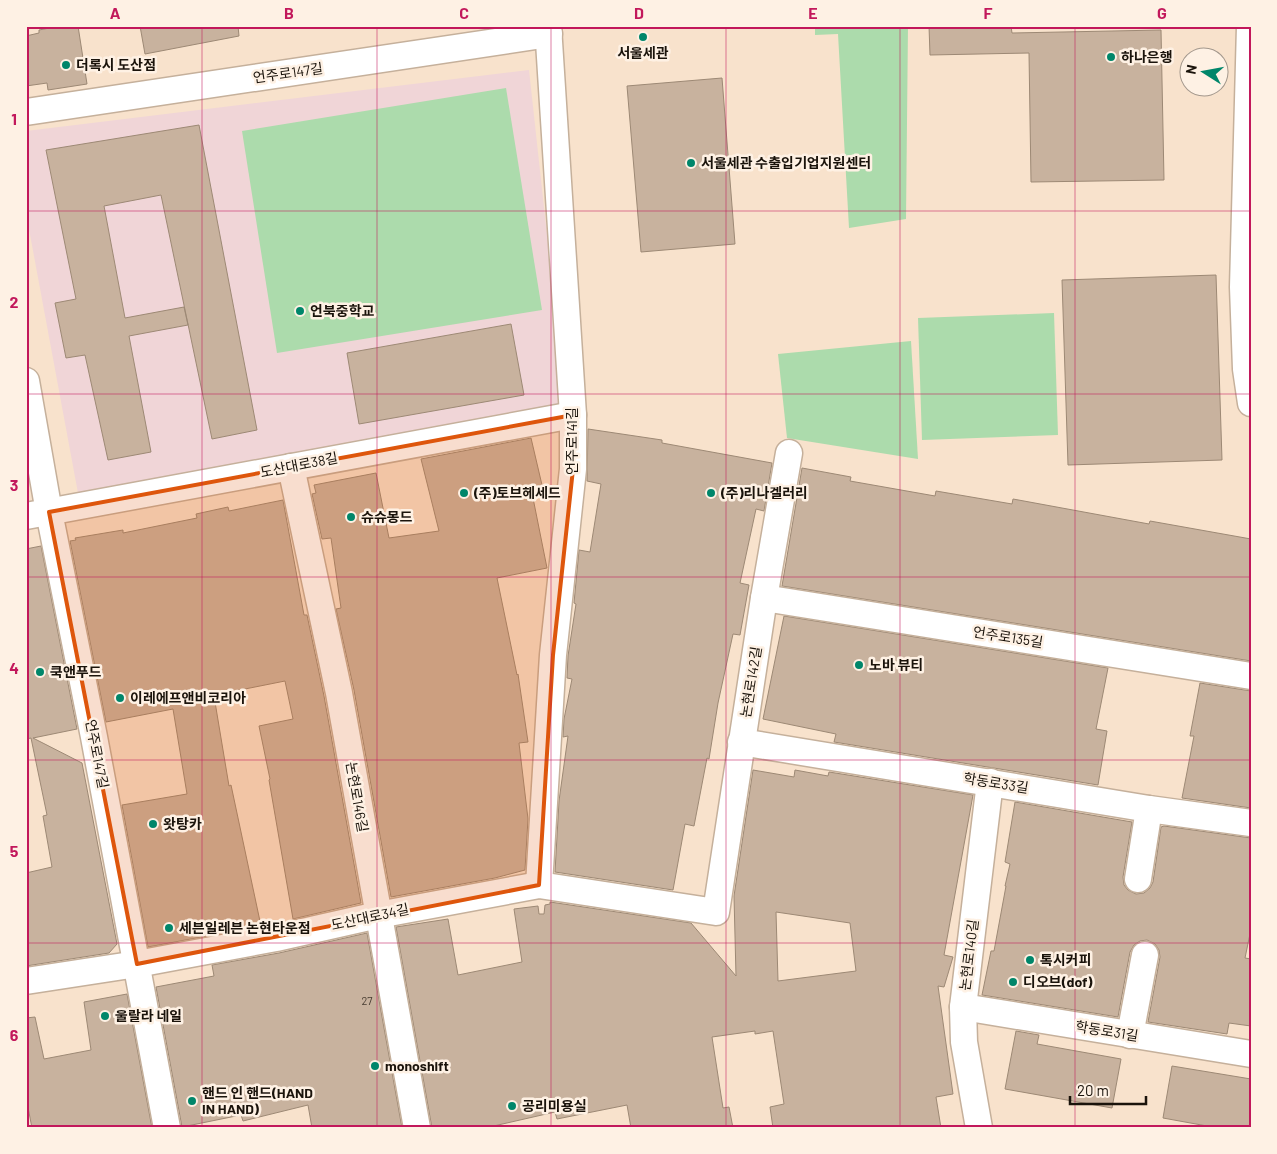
<svg xmlns="http://www.w3.org/2000/svg" width="1277" height="1154" viewBox="0 0 1277 1154" font-family="Barlow,'Noto Sans KR',sans-serif">
<style>
.education{fill:#f0d5d7}
.green{fill:#acdbac}
.building{fill:#c8b29e;stroke:#9d8975;fill-rule:evenodd}
.lines{fill:none;stroke-linecap:round;stroke-linejoin:round}
.street-casing{stroke:#c5b09b;stroke-width:29}
.street{stroke:#fff;stroke-width:26}
.marked{fill:#de560c;fill-opacity:0.2;stroke:#de560c;stroke-width:4;stroke-linejoin:round}
.grid{fill:none;stroke:#c2185b;stroke-width:1;stroke-opacity:0.55}
.poi-dot{fill:#00866a;stroke:#fef1e4;stroke-width:2}
.labels{text-anchor:middle;stroke-width:5;stroke-linejoin:round;paint-order:stroke}
.number-label{font-size:11px;fill:#463b30}
.poi-label{font-size:14px;font-weight:bold;fill:#1a130b;stroke:#fef1e4;text-anchor:start}
.street-label{font-size:14px;fill:#1a130b;stroke:#fef1e4}
.neatline{fill:none;stroke:#c2185b;stroke-width:2}
.grid-label{font-size:16px;text-anchor:middle;font-weight:bold;fill:#c2185b}
</style>
<rect width="100%" height="100%" fill="#f8e2cc"/>
<polygon class="education" points="529,70 566,409 78,493 26,213 26,131"/>
<g class="green">
<polygon points="815,26 908,26 906,219 849,228 838,34 815,35"/>
<polygon points="506,88 542,310 277,353 242,131"/>
<polygon points="1054,313 1058,435 922,440 918,318"/>
<polygon points="911,341 918,459 787,438 778,354"/>
</g>
<g class="building">
<polygon points="60,26 78,26 87,84 48,90 47,83 26,86 26,36 39,33 39,30"/>
<polygon points="140,26 238,26 239,36 145,54"/>
<polygon points="929,26 1011,26 1012,33 1161,30 1164,180 1031,182 1029,53 930,55"/>
<polygon points="722,78 735,244 641,252 627,86"/>
<polygon points="199,125 257,430 212,439 161,195 104,206 125,318 184,307 188,325 129,336 151,452 108,460 85,355 66,358 55,303 76,299 46,150"/>
<polygon points="1216,275 1222,460 1068,465 1062,280"/>
<polygon points="511,324 524,395 359,424 347,353"/>
<polygon points="588,429 662,440 662,443 772,463 764,511 756,509 740,583 749,585 740,635 733,634 718,703 709,759 707,758 694,826 685,824 673,890 555,872 559,801 568,736 563,737 564,719 572,679 567,678 568,656 576,604 574,603 579,550 590,552 601,484 587,481"/>
<polygon points="531,438 542,485 531,488 547,568 497,578 517,675 518,674 528,742 519,743 528,819 525,870 495,878 391,897 354,690 336,609 341,608 331,538 322,539 312,494 316,493 314,485 376,473 389,538 439,531 421,459"/>
<polygon points="802,468 851,477 850,481 935,496 936,491 1012,504 1013,499 1149,524 1150,521 1251,539 1251,661 782,586"/>
<polygon points="283,500 304,615 307,615 324,696 361,903 293,919 269,780 270,779 259,726 293,719 285,681 235,691 237,698 215,702 229,786 231,785 261,926 148,947 122,805 187,794 173,709 106,722 70,541 76,540 75,538 123,530 123,533 197,518 196,514 228,507 229,511"/>
<polygon points="41,546 77,729 33,738 82,763 117,944 109,953 26,966 26,873 52,867 43,816 47,815 31,738 26,739 26,549"/>
<polygon points="784,616 1108,668 1096,729 1107,731 1098,785 834,742 836,734 763,719"/>
<polygon points="1200,683 1251,691 1251,808 1182,798 1194,736 1190,736"/>
<path d="M753 770 794 777 795 770 828 776 829 772 973 795 944 955 953 957 944 987 938 986 953 1094 936 1097 941 1128H773L770 1107 784 1104 773 1031 755 1034V1031L712 1037 723 1108 729 1107 733 1128H631L627 1105 557 1119 555 1112 485 1128H432L396 927 448 919 458 975 522 962 514 909 538 906 539 914H544L545 905 550 904V902L691 923 736 976 734 896ZM776 912 850 923 856 971 778 981Z"/>
<polygon points="1015,802 1132,822 1123,877 1124,885 1128,890 1136,894 1144,893 1150,888 1153,882 1161,827 1164,826 1251,838 1251,929 1245,958 1251,959 1251,1026 1229,1023 1227,1034 1148,1022 1160,957 1159,950 1155,944 1147,940 1140,941 1134,945 1130,952 1118,1017 982,995 991,951 994,951 1006,886 1005,886 1010,864 1005,862"/>
<polygon points="367,933 402,1128 312,1128 308,1105 243,1121 241,1115 182,1127 156,987 214,976 212,965 279,953"/>
<polygon points="127,994 152,1128 32,1128 26,1097 26,1018 35,1017 44,1059 91,1050 84,1002"/>
<polygon points="1016,1031 1039,1035 1037,1044 1121,1059 1112,1108 1005,1089"/>
<polygon points="1172,1066 1251,1079 1251,1128 1218,1128 1163,1118"/>
</g>
<g class="lines">
<g class="street-casing">
<g id="street">
<polyline points="1250,26 1243,287 1246,369 1251,403"/>
<polyline points="26,112 549,34"/>
<polyline points="26,381 49,512 94,737 167,1128"/>
<polyline points="291,467 339,693 417,1128"/>
<polyline points="26,516 573,415"/>
<polyline points="764,598 1251,676"/>
<polyline points="741,742 1149,809 1251,823"/>
<polyline points="1138,879 1149,809"/>
<polyline points="539,885 553,655 573,469 573,415 548,26"/>
<polyline points="26,981 137,964 276,938 378,915 539,885 716,912 764,598 789,453"/>
<polyline points="963,1007 1251,1054"/>
<polyline points="1130,1035 1145,955"/>
<polyline points="979,1128 964,1042 963,1007 990,782"/>
</g>
</g>
<use href="#street" class="street"/>
</g>
<path class="marked" d="M573 415V469L553 655 539 885 137 964 49 512Z"/>
<path class="grid" d="M202 26V1128M377 26V1128M551 26V1128M726 26V1128M900 26V1128M1075 26V1128M26 211H1251M26 394H1251M26 577H1251M26 760H1251M26 943H1251"/>
<g class="poi-dot">
<circle cx="643" cy="37" r="5"/>
<circle cx="1111" cy="57" r="5"/>
<circle cx="66" cy="65" r="5"/>
<circle cx="691" cy="163" r="5"/>
<circle cx="300" cy="311" r="5"/>
<circle cx="464" cy="493" r="5"/>
<circle cx="711" cy="493" r="5"/>
<circle cx="351" cy="517" r="5"/>
<circle cx="859" cy="665" r="5"/>
<circle cx="40" cy="672" r="5"/>
<circle cx="120" cy="698" r="5"/>
<circle cx="153" cy="824" r="5"/>
<circle cx="169" cy="928" r="5"/>
<circle cx="1030" cy="960" r="5"/>
<circle cx="1013" cy="982" r="5"/>
<circle cx="105" cy="1016" r="5"/>
<circle cx="375" cy="1066" r="5"/>
<circle cx="192" cy="1101" r="5"/>
<circle cx="512" cy="1106" r="5"/>
</g>
<g class="labels">
<g class="number-label">
<text x="367" y="1005">27</text>
</g>
<g class="poi-label">
<text x="643" y="58" text-anchor="middle">서울세관</text>
<text x="1121" y="62">하나은행</text>
<text x="76" y="70">더록시 도산점</text>
<text x="701" y="168">서울세관 수출입기업지원센터</text>
<text x="310" y="316">언북중학교</text>
<text x="474" y="498">(주)토브헤세드</text>
<text x="721" y="498">(주)리나겔러리</text>
<text x="361" y="522">슈슈몽드</text>
<text x="869" y="670">노바 뷰티</text>
<text x="50" y="677">쿡앤푸드</text>
<text x="130" y="703">이레에프앤비코리아</text>
<text x="163" y="829">왓탕카</text>
<text x="179" y="933">세븐일레븐 논현타운점</text>
<text x="1040" y="965">톡시커피</text>
<text x="1023" y="987">디오브(dof)</text>
<text x="115" y="1021">울랄라 네일</text>
<text x="385" y="1071">monoshift</text>
<text x="202" y="1098">핸드 인 핸드(HAND<tspan x="202" dy="16">IN HAND)</tspan></text>
<text x="522" y="1111">공리미용실</text>
</g>
<g class="street-label">
<text transform="translate(288 73) rotate(-8)" y="5">언주로147길</text>
<text transform="translate(572 441) rotate(-90)" y="5">언주로141길</text>
<text transform="translate(299 465) rotate(-11)" y="5">도산대로38길</text>
<text transform="translate(1008 637) rotate(9)" y="5">언주로135길</text>
<text transform="translate(751 682) rotate(-81)" y="5">논현로142길</text>
<text transform="translate(97 754) rotate(79)" y="5">언주로147길</text>
<text transform="translate(996 783) rotate(9)" y="5">학동로33길</text>
<text transform="translate(357 797) rotate(80)" y="5">논현로146길</text>
<text transform="translate(370 917) rotate(-12)" y="5">도산대로34길</text>
<text transform="translate(969 955) rotate(-83)" y="5">논현로140길</text>
<text transform="translate(1107 1031) rotate(9)" y="5">학동로31길</text>
</g>
</g>
<rect width="1277" height="1154" fill="none" stroke="#fef1e4" stroke-width="55"/>
<g transform="translate(1204 72) rotate(281)"><circle r="24" fill="#fef1e4" stroke="#a3988d"/>
<path d="M0-4L9 19L0 12L-9 19Z" fill="#00866a"/>
<text y="-8" font-size="14" font-weight="bold" text-anchor="middle" fill="#1a130b">N</text>
</g>
<path d="M1070 1096v8h76v-8" fill="none" stroke="#1a130b" stroke-width="2.5"/>
<text x="1077" y="1096" font-size="15" fill="#1a130b" stroke="#fef1e4" stroke-width="4" paint-order="stroke">20 m</text>
<rect x="28" y="28" width="1222" height="1098" class="neatline"/>
<g class="grid-label">
<text x="115" y="19">A</text>
<text x="289" y="19">B</text>
<text x="464" y="19">C</text>
<text x="639" y="19">D</text>
<text x="813" y="19">E</text>
<text x="988" y="19">F</text>
<text x="1162" y="19">G</text>
<text x="14" y="125">1</text>
<text x="14" y="308">2</text>
<text x="14" y="491">3</text>
<text x="14" y="674">4</text>
<text x="14" y="857">5</text>
<text x="14" y="1041">6</text>
</g>
</svg>
